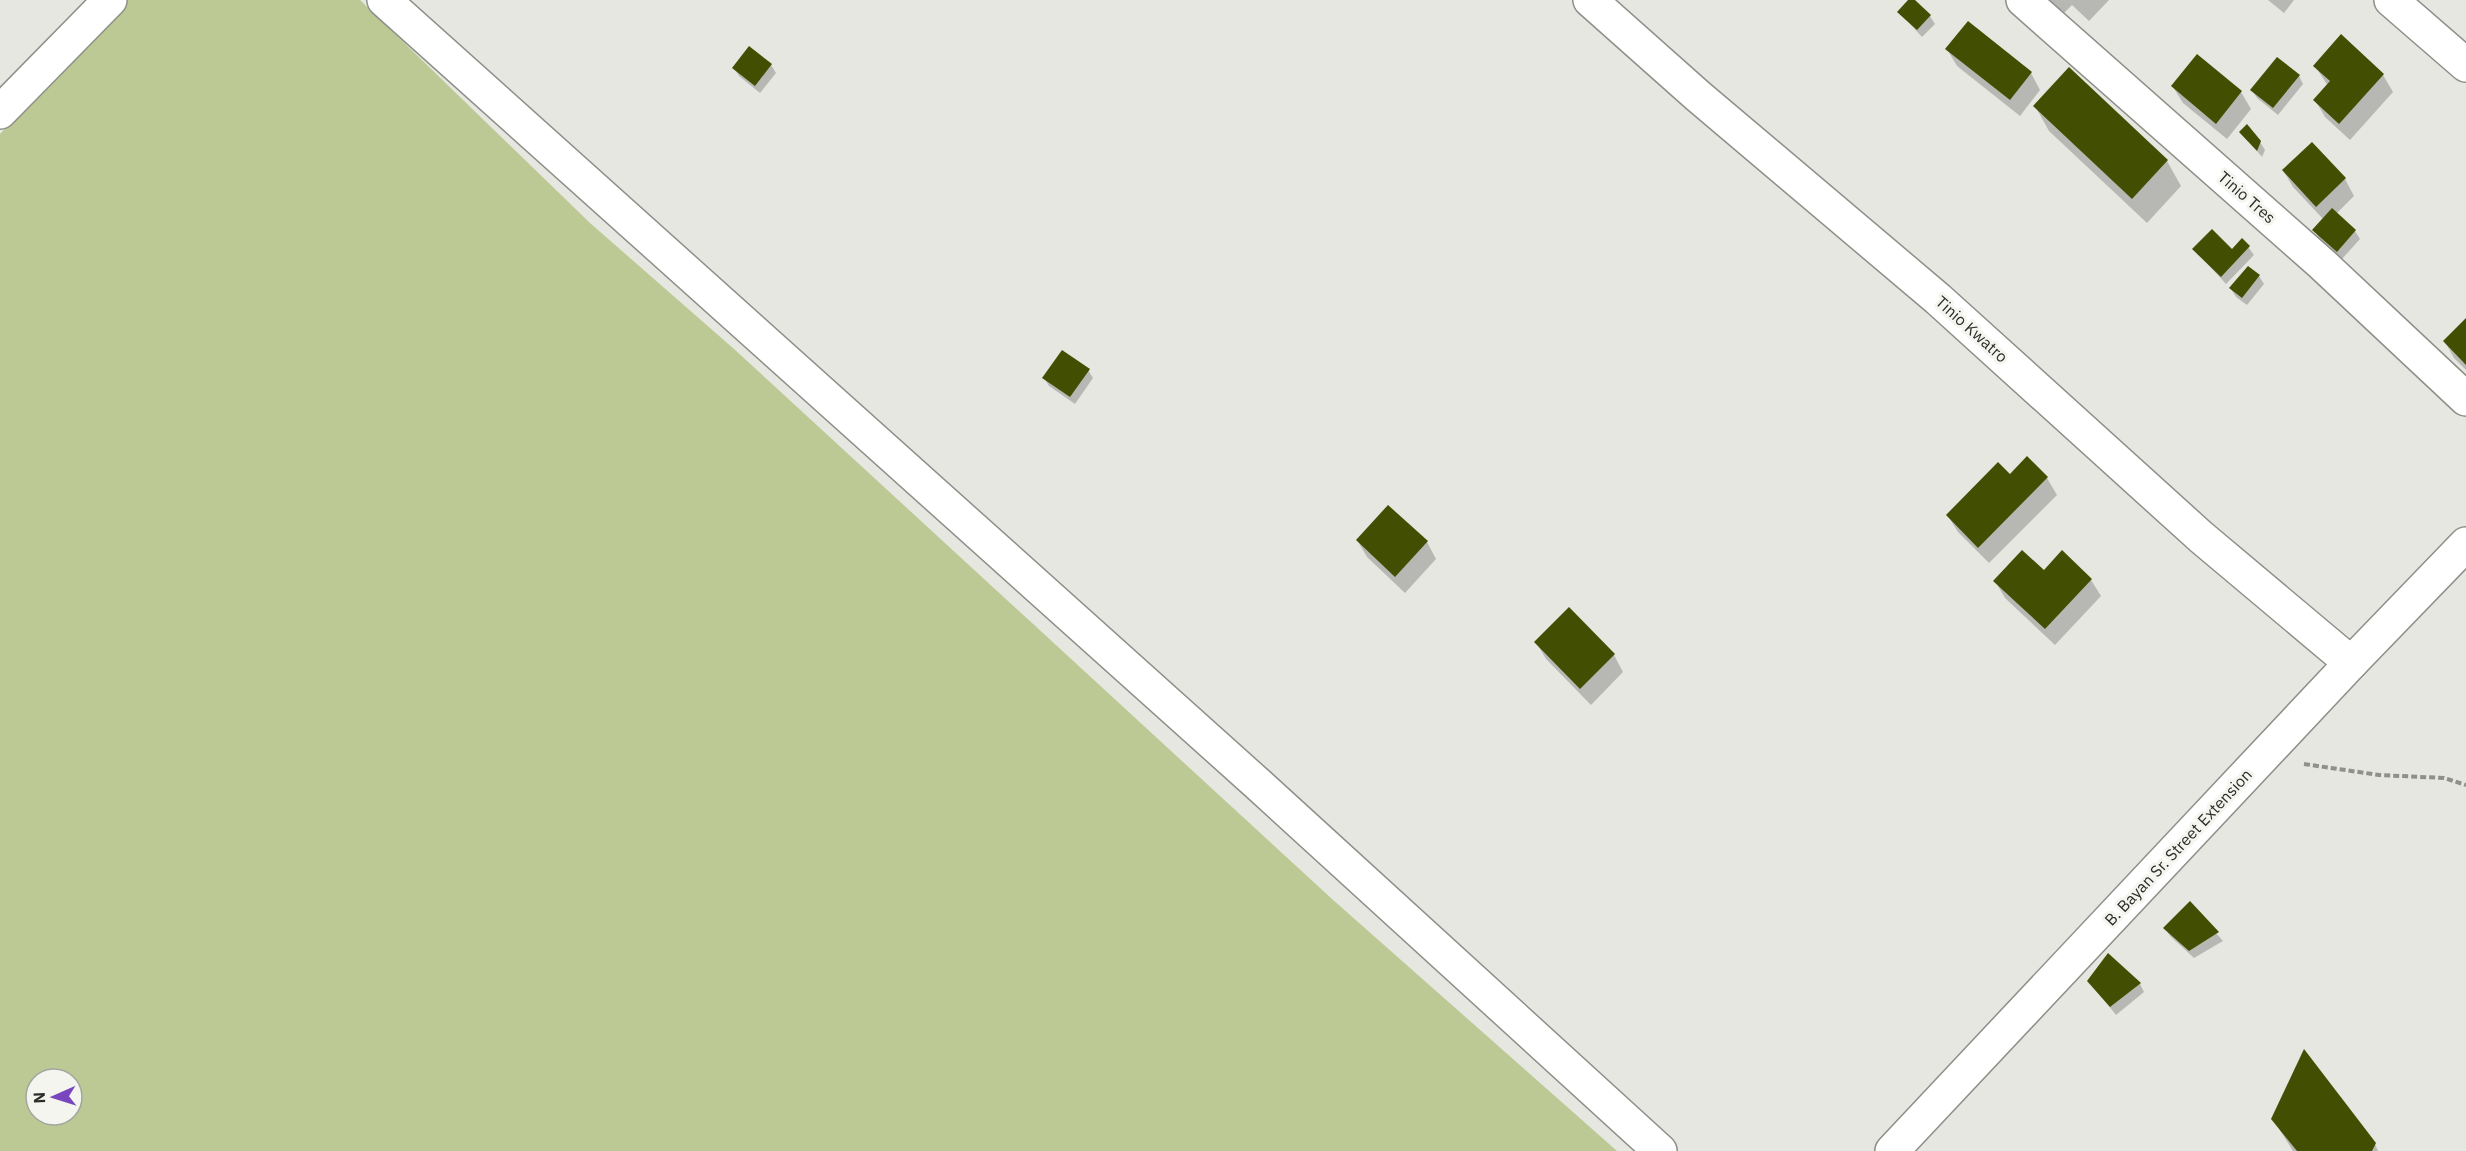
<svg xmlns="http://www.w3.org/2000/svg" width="2466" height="1151" viewBox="0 0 2466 1151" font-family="'IBM Plex Sans',sans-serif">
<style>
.green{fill:#bcc994;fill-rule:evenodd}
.shadow{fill:#0003}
.building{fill:#424e01}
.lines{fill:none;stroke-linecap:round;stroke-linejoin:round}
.minor-casing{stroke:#8d8f88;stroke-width:36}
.path{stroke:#8f908b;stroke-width:4;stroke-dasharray:6 3;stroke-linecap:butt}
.minor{stroke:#fff;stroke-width:33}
.labels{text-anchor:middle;stroke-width:6;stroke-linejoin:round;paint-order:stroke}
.street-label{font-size:16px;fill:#2c2d2a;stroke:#f3f5ee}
</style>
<rect width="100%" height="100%" fill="#e5e7e0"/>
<path class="green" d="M123 0H360L590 223 734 349 1332 899 1617 1151H0V134ZM36 1079H72V1115H36Z"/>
<g class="shadow">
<polygon points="1910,0 1930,16 1935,24 1922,37 1899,12"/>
<polygon points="2045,0 2109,0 2089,21 2072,5 2061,16"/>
<polygon points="2268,0 2294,0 2284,13"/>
<polygon points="1947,49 2031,73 2040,90 2020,116 1957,66"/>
<polygon points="2197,56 2241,92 2251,109 2227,139 2183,103 2173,87"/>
<polygon points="771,65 776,73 760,93 739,76 734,68"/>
<polygon points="2315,66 2383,75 2393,92 2350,140 2325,117 2315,100 2328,86"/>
<polygon points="2299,76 2303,84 2278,115 2257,98 2252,90"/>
<polygon points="2035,106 2167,161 2181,186 2147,223 2049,131"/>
<polygon points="2241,132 2260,142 2265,150 2262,157"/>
<polygon points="2283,170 2345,179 2354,196 2336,214 2355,231 2360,239 2342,259 2319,238 2314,230 2324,220 2293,187"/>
<polygon points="2243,240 2254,255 2226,284 2194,249 2232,251"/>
<polygon points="2259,276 2264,284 2247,305 2236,297 2231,289"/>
<polygon points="2466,320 2466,370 2454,358 2445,342"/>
<polygon points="1088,370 1093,378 1075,404 1049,386 1044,378"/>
<polygon points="2010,476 2047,478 2057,495 1989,563 1958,532 1948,516"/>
<polygon points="1357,540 1427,542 1436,559 1405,593 1367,557"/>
<polygon points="2044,572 2091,580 2101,596 2055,645 2005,598 1995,581"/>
<polygon points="1536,642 1614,655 1623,672 1591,705 1546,659"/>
<polygon points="2190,903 2223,941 2194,958 2170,936 2165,928"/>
<polygon points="2108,955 2140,984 2144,992 2116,1015 2089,981"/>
<polygon points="2273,1119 2375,1144 2378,1151 2293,1151"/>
</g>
<g class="building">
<polygon points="1908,0 1915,0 1931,15 1917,30 1897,12"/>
<polygon points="1968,21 2032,72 2010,100 1945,49"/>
<polygon points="2341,34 2384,74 2339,124 2313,100 2330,81 2313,66"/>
<polygon points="749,46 772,64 755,86 732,68"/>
<polygon points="2197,54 2242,91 2216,124 2171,86"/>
<polygon points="2277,57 2300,75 2273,108 2250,90"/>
<polygon points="2069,67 2168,160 2132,199 2033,106"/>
<polygon points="2247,124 2261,141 2257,151 2239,132"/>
<polygon points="2312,142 2346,178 2316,207 2282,170"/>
<polygon points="2332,208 2356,230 2337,252 2312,230"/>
<polygon points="2212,229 2232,249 2242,238 2250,246 2221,277 2192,249"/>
<polygon points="2248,266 2260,275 2242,298 2229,288"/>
<polygon points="2466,318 2466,365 2443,341"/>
<polygon points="1062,350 1090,369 1070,397 1042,378"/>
<polygon points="2027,456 2048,477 1978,548 1946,515 1998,462 2010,474"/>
<polygon points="1388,505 1428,541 1395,577 1356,540"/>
<polygon points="2022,550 2044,570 2062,550 2092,579 2045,629 1993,581"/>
<polygon points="1569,607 1615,654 1580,689 1534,642"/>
<polygon points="2190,901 2219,932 2189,951 2163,928"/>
<polygon points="2108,953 2141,983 2110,1007 2087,981"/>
<polygon points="2304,1049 2376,1143 2372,1151 2297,1151 2271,1119"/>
</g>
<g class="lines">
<g class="minor-casing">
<g id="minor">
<polyline points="384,0 1259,785 1660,1151"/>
<polyline points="1590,0 1698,96 1938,299 2201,537 2351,663"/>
<polyline points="2023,0 2322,264 2466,399"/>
<polyline points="2391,0 2466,65"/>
<polyline points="0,112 110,0"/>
<polyline points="1892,1151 2351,663 2466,544"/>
</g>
</g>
<polyline class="path" points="2304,764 2379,775 2444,778 2466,785"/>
<use href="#minor" class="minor"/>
</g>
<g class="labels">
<g class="street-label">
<text transform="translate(2247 197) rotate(41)" y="6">Tinio Tres</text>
<text transform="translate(1972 329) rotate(42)" y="6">Tinio Kwatro</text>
<text transform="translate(2178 847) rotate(-47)" y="6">B. Bayan Sr. Street Extension</text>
</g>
</g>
<g transform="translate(54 1097) rotate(267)"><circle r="28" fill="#f3f5ee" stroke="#a3a5a0" stroke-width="1.5"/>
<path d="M0-4.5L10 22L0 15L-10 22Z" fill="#7946be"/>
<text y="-9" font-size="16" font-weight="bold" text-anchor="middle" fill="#2c2d2a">N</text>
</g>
</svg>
